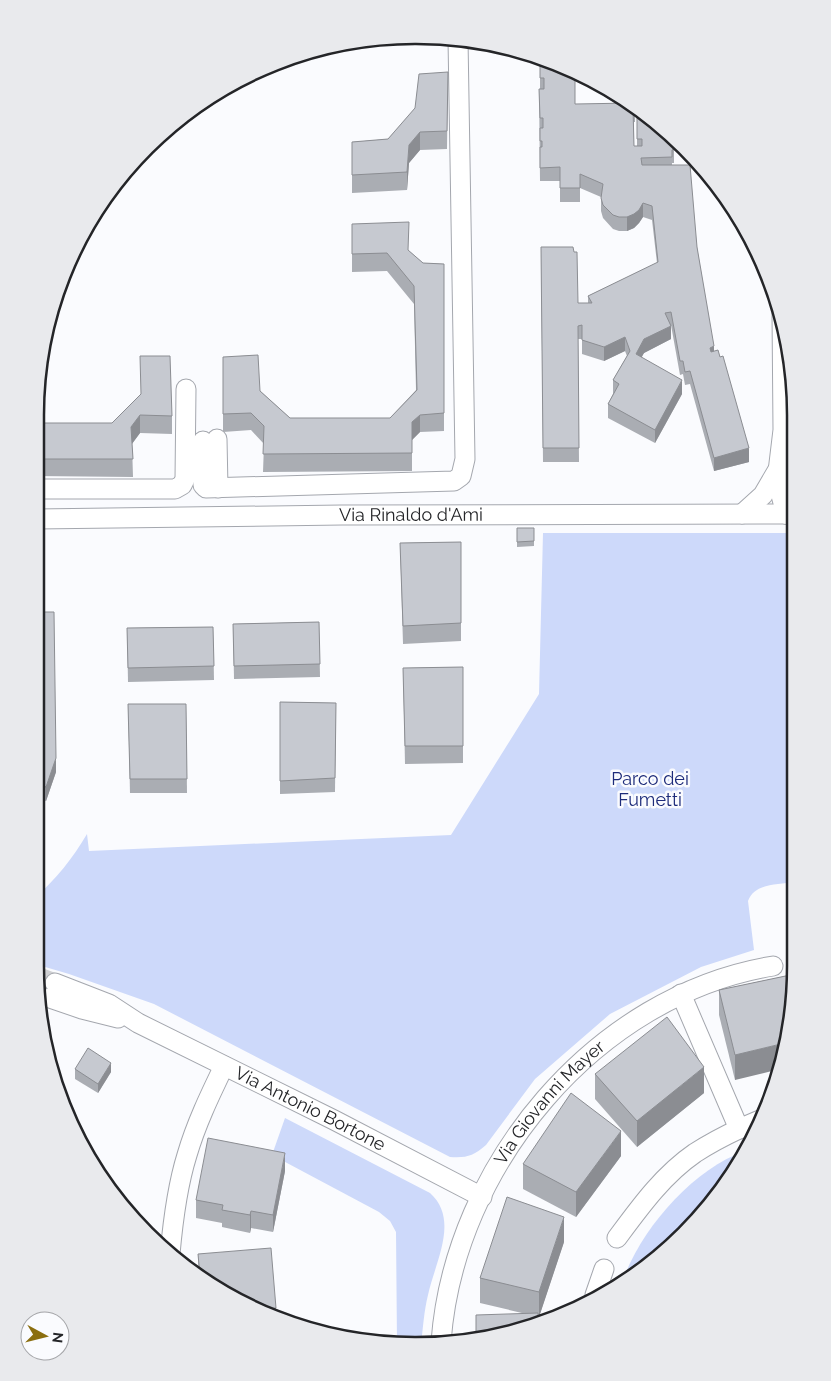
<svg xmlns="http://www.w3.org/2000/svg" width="831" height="1381" viewBox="0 0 831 1381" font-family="Raleway,sans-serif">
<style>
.green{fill:#cdd9fa}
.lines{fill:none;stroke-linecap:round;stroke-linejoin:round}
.minor-tunnel{stroke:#cfd0d3;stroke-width:19;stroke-dasharray:19 9;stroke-linecap:butt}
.minor-casing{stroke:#a4a7ae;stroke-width:21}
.minor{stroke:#fff;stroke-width:19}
.wall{fill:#aaadb3}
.shaded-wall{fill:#8b8d92}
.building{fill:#c6c9d0;stroke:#8b8d92}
.labels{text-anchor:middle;stroke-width:5;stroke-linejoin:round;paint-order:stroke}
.street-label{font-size:18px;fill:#242528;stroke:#fafbfe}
.park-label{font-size:18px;fill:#1d2b7a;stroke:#fafbfe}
.rim{fill:none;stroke:#242528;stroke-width:2.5}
</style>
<rect width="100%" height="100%" fill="#fafbfe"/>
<g class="green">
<path d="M543 533H795V882C777 885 755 883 748 901L754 950 701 967 610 1014 535 1079 486 1145C473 1156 467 1158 450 1157L154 1004 69 974 35 964V898C56 879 73 858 87 834L89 851 451 835 539 694Z"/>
<path d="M285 1118 430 1193C460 1220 435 1262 428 1295 424 1311 423 1328 421 1345L415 1346 397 1343 396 1232 390 1221 379 1212 272 1155Z"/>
<path d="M745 1151 732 1177 647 1268 623 1280C641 1229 693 1169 745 1151Z"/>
</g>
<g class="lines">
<polyline class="minor-tunnel" points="37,976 55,983"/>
<g class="minor-casing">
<g id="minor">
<polyline points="782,314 783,430 777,480 786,514"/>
<polyline points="784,433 795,466"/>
<polyline points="217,439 218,488"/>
<polyline points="203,441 203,485 206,488 454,481 461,476 465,459 458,39"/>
<polyline points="36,489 175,489 182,485 185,479 186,389"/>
<polyline points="742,514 763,495 777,471"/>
<polyline points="786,514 795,487"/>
<path id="s1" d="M36 519 342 515 795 514"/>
<path id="s2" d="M55 983 109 1004 138 1023 334 1120 482 1197"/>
<polyline points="50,998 82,1009 118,1018"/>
<polyline points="739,1129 760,1120"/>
<path d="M617 1238C640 1207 663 1175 695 1153 709 1144 724 1136 739 1129L681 994"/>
<path d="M170 1254C173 1220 177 1187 187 1155 196 1124 210 1095 224 1066"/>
<polyline points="595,1295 604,1269"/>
<path id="s3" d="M441 1342C454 1165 596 995 773 966"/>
</g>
</g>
<use href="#minor" class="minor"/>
</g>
<g class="wall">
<polygon points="540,66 575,104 635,106 635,122 634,122 634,146 637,146 637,108 674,140 674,163 672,163 672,165 697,247 714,351 749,462 714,471 690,384 685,385 683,374 680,375 671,325 671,339 644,353 641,357 682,394 655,443 608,418 608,404 613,394 613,380 627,356 625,351 604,361 582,354 582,339 578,339 579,462 543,462 541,247 578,303 588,303 588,296 657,263 652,220 643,217 639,223 634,228 627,231 619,231 613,229 603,218 601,211 601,197 580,188 580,202 560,202 560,181 540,181 539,89 540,89"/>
<polygon points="448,72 447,149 420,150 409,163 407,190 352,193 352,142 388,139"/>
<polygon points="352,224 408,250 423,263 444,264 444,431 420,432 412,440 412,471 263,472 264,444 251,430 223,432 223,357 290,418 390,418 416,390 414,304 387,271 352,272"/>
<polygon points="141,394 172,416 172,434 140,433 132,444 133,477 36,476 36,423 112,423"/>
<polygon points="517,528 534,528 534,546 517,547"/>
<polygon points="461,542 461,641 403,644 400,543"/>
<polygon points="36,612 56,772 46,801 35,797"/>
<polygon points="319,622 320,677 234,679 233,624"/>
<polygon points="213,627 214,680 128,682 127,628"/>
<polygon points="463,667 463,763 405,764 403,668"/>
<polygon points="280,702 336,703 335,792 280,794"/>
<polygon points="128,704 186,704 187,793 130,793"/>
<polygon points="795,974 735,1080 719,1015 719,990"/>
<polygon points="75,1069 111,1072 98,1093 75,1079"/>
<polygon points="595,1074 704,1093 637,1147 595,1099"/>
<polygon points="621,1156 576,1217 523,1189 523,1164"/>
<polygon points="285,1171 273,1232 251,1228 250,1233 222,1227 222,1223 196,1218 196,1200"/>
<polygon points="564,1242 539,1317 480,1303 480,1278"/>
<polygon points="198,1254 276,1308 276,1316 199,1276"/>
</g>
<g class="shaded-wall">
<polygon points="420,132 420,150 409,163 407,190 407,172 409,145"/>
<polygon points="643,203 643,217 639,223 634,228 627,231 627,217"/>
<polygon points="671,326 671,339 644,353 636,368 636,354 644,339"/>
<polygon points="625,337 625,351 604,361 604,347"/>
<polygon points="714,346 714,360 710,348"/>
<polygon points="682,380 682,394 655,443 655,430"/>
<polygon points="140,415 140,433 131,445 131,427"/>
<polygon points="420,415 420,432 412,440 412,422"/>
<polygon points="749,448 749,462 714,471 714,458"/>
<polygon points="56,758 56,772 46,801 46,787"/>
<polygon points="43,806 43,820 35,832 35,819"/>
<polygon points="785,1043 780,1069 735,1080 735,1055"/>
<polygon points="111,1063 111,1072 98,1093 98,1084"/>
<polygon points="704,1067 704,1093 637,1147 637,1121"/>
<polygon points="621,1131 621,1156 576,1217 576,1192"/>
<polygon points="285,1153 285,1171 273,1232 273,1215"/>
<polygon points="251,1211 251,1228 250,1233 250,1215"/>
<polygon points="564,1217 564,1242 539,1317 539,1292"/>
</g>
<g class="building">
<polygon points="540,66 564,66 575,71 575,104 631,103 635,106 635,108 633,108 634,146 642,146 642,139 637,139 637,117 641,117 641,111 674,140 674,149 672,150 672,157 641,158 642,165 690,165 697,247 714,346 710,348 711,352 718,350 720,357 723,356 749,448 714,458 690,371 685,372 683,361 680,361 671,312 665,313 671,326 644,339 636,354 682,380 655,430 608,404 619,384 613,380 630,351 625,337 604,347 582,340 582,325 578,326 579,448 543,448 541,247 573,247 574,252 577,252 578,303 592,303 588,296 658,262 652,206 643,203 639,210 634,214 627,217 619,217 613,215 603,205 601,198 603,184 580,174 580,188 560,188 560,167 540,168 540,147 542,147 542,141 540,141 540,128 543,128 543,118 540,118 539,89 544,89 544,78 540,78"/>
<polygon points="448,72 447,131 420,132 409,145 407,172 352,175 352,142 388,139 415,108 419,74"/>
<polygon points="409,222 408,250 423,263 444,264 444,413 420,415 412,422 412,453 263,454 264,426 251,413 223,414 223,357 258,355 260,391 290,418 390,418 417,390 414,286 387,253 352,254 352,224"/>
<polygon points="140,356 170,356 172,416 140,415 131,427 133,459 36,459 36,423 112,423 141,394"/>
<polygon points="517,528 534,528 534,541 517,542"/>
<polygon points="461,542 461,623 403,626 400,543"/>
<polygon points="36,612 54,612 56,758 46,787 35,784"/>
<polygon points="319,622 320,664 234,666 233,624"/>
<polygon points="213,627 214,666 128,668 127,628"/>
<polygon points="463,667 463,746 405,746 403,668"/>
<polygon points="280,702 336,703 335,778 280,781"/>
<polygon points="128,704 186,704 187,779 130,779"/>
<polygon points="35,802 43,806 35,819"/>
<polygon points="795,974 795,991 785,1043 735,1055 719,990"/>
<polygon points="667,1017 704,1067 637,1121 595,1074"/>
<polygon points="88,1048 111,1063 98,1084 75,1069"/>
<polygon points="571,1093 621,1131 576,1192 523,1164"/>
<polygon points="208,1138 285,1153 273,1215 251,1211 250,1215 222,1210 223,1205 196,1200"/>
<polygon points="507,1197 564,1217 539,1292 480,1278"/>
<polygon points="271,1248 276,1308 262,1309 200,1276 198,1254"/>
<polygon points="538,1313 538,1326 476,1336 476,1315"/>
</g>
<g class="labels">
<g class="street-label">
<text dy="6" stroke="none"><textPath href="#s1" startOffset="375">Via Rinaldo d'Ami</textPath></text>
<text dy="6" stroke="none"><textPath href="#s3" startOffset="269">Via Giovanni Mayer</textPath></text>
<text dy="6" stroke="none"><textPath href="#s2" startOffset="285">Via Antonio Bortone</textPath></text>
</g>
<g class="park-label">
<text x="650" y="785">Parco dei<tspan x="650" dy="21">Fumetti</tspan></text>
</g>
</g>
<path d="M0 0H831V1381H0ZM415 44H416A371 371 0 0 1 787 415V966A371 371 0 0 1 416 1337H415A371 371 0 0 1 44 966V415A371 371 0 0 1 415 44Z" fill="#e9eaed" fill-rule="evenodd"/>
<path class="rim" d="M415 44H416A371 371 0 0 1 787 415V966A371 371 0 0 1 416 1337H415A371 371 0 0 1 44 966V415A371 371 0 0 1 415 44Z"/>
<g transform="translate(45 1336) rotate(97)"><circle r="24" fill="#fafbfe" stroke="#a4a5a8"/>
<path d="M0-4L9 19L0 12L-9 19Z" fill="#8b6e0f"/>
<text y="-8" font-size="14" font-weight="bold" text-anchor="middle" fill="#242528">N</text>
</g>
</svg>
